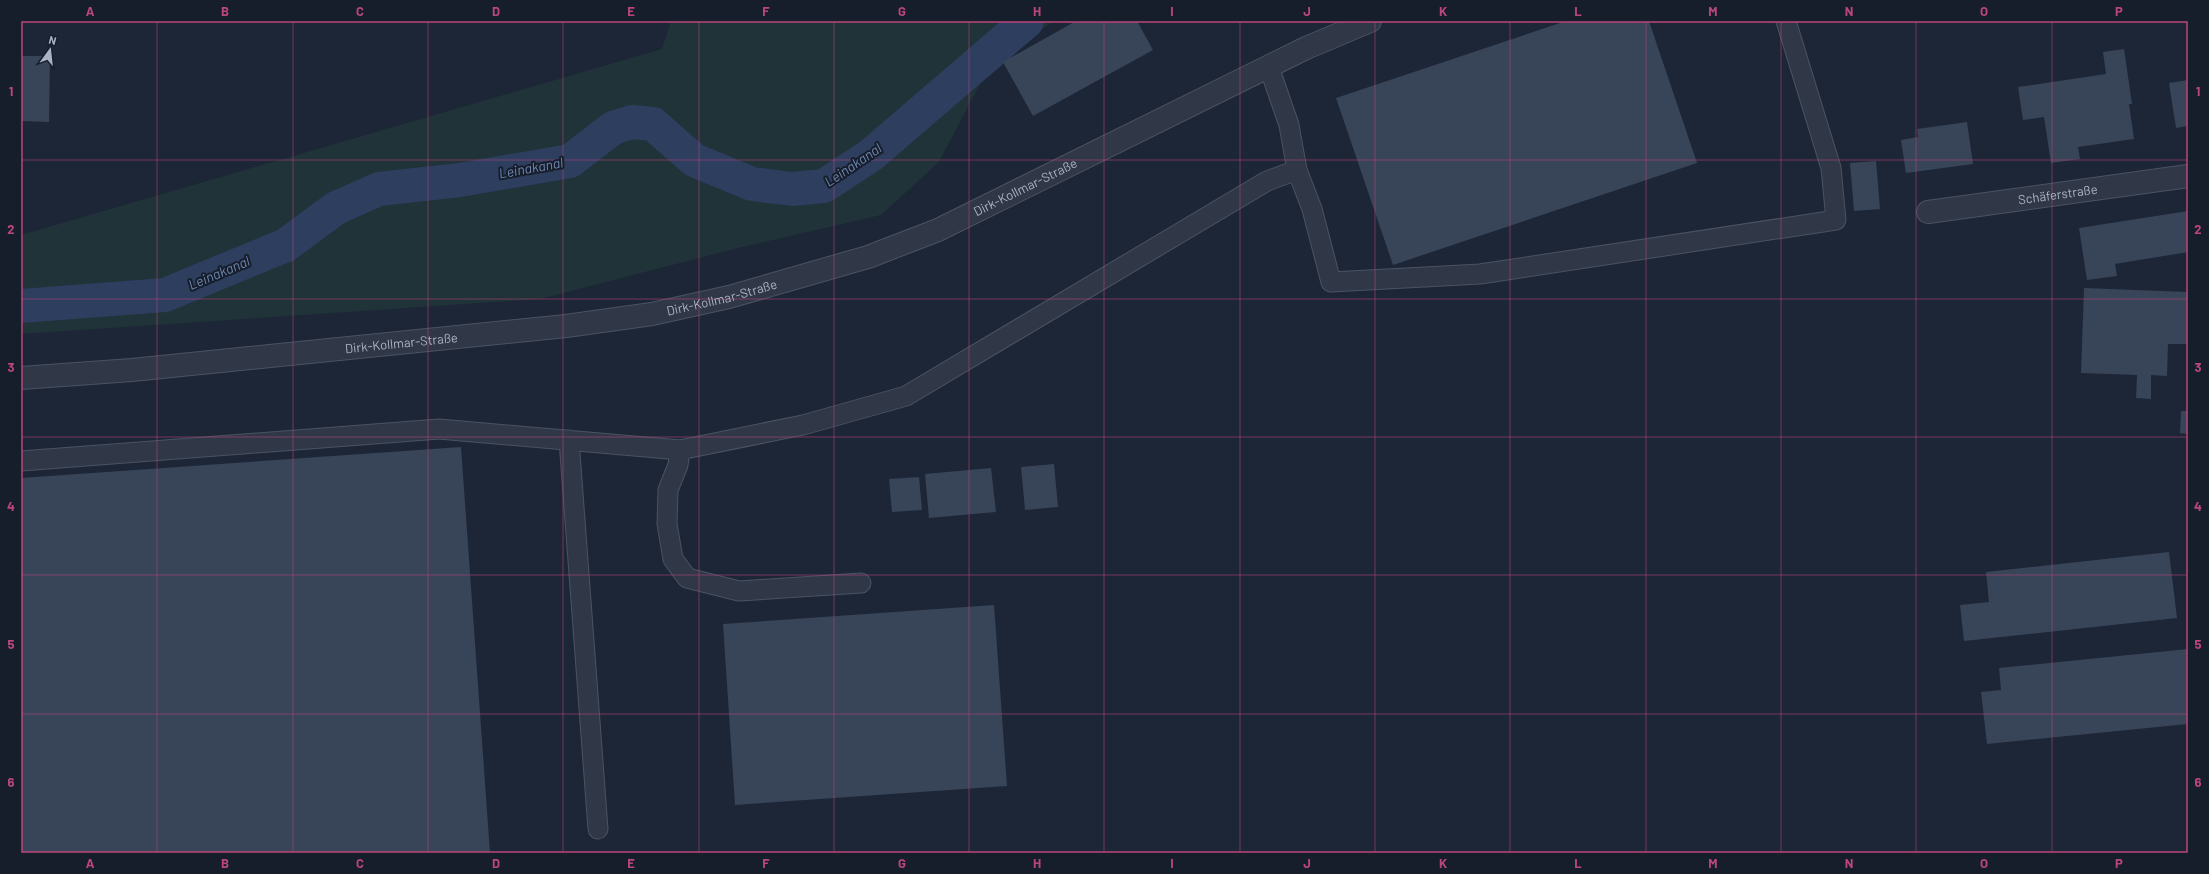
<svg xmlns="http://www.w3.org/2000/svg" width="2209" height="874" viewBox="0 0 2209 874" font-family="Barlow,sans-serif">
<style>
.green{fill:#1f3338}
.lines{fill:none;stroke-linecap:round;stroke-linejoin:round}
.canal{stroke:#2d3e5e;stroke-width:34}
.building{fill:#384458}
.service-casing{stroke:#4b5362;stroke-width:21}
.minor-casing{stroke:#4b5362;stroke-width:24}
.tertiary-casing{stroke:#4b5362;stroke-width:24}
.service{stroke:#303847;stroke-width:19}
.minor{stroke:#303847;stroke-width:22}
.tertiary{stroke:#303847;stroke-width:22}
.grid{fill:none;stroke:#bb467b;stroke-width:1;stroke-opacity:0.55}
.labels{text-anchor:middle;stroke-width:4;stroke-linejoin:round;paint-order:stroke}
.street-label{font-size:13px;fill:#aab2c5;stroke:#161e2b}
.water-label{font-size:14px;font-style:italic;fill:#6f86b1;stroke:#161e2b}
.neatline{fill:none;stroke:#bb467b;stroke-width:1.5}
.grid-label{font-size:13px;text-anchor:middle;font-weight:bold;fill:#bb467b}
</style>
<rect width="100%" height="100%" fill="#1d2637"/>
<polygon class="green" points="671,21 1055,21 993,59 939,162 881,215 738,248 540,299 21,334 21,235 662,49"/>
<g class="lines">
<polyline class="canal" points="21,306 165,295 286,245 336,208 379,189 460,180 570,161 613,128 632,122 653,124 694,160 752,184 792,189 824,186 871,155 1027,21"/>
</g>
<g class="building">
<polygon points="1076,21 1137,21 1153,50 1033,116 1003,62"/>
<polygon points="1566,21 1649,21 1697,163 1393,265 1336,98"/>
<polygon points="2124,49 2132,104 2129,104 2134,139 2078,147 2080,159 2051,163 2044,117 2023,120 2018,87 2106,74 2103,52"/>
<polygon points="21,56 50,56 49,122 21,121"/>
<polygon points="2188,80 2188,126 2176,128 2169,83"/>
<polygon points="1967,122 1973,164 1906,173 1901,140 1918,137 1917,129"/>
<polygon points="1876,161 1880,209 1854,211 1850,163"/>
<polygon points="2188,211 2188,252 2115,264 2117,276 2087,280 2079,228"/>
<polygon points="2084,288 2188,292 2188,344 2168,344 2167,376 2151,375 2151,399 2136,398 2137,375 2081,373"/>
<polygon points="2181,411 2188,411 2188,434 2180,433"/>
<polygon points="461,447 490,853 21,853 21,478"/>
<polygon points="1054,464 1058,507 1025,510 1021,467"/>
<polygon points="991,468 996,512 929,518 925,474"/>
<polygon points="919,477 922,510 892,512 889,479"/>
<polygon points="2169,552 2177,618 1964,641 1960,605 1989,602 1986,572"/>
<polygon points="994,605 1007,786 735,805 723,624"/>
<polygon points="2188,649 2188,724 1987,744 1981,692 2001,690 1999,668"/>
</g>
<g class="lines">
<g class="service-casing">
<g id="service">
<polyline points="1297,170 1312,209 1331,282 1480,274 1836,220 1831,168 1786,21"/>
<polyline points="569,440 598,829"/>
<polyline points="21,461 439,429 680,450"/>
<polyline points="861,583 739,591 687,578 673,559 667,524 668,490 678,465 680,450 803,425 906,396 1267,181 1297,170 1289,125 1269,67"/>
</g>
</g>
<g class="minor-casing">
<g id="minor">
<path id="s1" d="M1928 212 2188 176"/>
</g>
</g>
<g class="tertiary-casing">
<g id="tertiary">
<path id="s2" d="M21 378 132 370 566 326 652 314 729 297 868 257 938 230 1306 48 1370 21"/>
</g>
</g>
<use href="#service" class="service"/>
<use href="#minor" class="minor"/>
<use href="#tertiary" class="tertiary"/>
</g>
<path class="grid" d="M157 21V853M293 21V853M428 21V853M563 21V853M699 21V853M834 21V853M969 21V853M1104 21V853M1240 21V853M1375 21V853M1510 21V853M1646 21V853M1781 21V853M1916 21V853M2052 21V853M21 160H2188M21 299H2188M21 437H2188M21 575H2188M21 714H2188"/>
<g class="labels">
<g class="street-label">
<text dy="5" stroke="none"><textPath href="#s2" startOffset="1030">Dirk-Kollmar-Straße</textPath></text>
<text dy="5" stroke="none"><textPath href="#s1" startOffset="131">Schäferstraße</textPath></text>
<text dy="5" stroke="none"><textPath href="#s2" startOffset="706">Dirk-Kollmar-Straße</textPath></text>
<text dy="5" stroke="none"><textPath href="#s2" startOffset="382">Dirk-Kollmar-Straße</textPath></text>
</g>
<g class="water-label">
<text transform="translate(853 165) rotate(-34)" y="5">Leinakanal</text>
<text transform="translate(531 168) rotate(-10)" y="5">Leinakanal</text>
<text transform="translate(219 273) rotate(-23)" y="5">Leinakanal</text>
</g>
</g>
<rect width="2209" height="874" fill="none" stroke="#161e2b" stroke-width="44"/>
<g transform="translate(50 50) rotate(15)" stroke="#161e2b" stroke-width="3" paint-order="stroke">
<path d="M0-3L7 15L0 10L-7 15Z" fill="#aab2c5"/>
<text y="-6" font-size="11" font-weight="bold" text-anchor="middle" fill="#aab2c5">N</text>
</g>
<rect x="22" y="22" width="2165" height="830" class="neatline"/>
<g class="grid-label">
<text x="90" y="16">A</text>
<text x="225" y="16">B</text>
<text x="360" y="16">C</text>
<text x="496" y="16">D</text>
<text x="631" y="16">E</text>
<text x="766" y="16">F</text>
<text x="902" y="16">G</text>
<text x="1037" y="16">H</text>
<text x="1172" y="16">I</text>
<text x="1307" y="16">J</text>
<text x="1443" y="16">K</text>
<text x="1578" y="16">L</text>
<text x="1713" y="16">M</text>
<text x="1849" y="16">N</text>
<text x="1984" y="16">O</text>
<text x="2119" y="16">P</text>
<text x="11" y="96">1</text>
<text x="2198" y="96">1</text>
<text x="11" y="234">2</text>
<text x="2198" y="234">2</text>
<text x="11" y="372">3</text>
<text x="2198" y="372">3</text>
<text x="11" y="511">4</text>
<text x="2198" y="511">4</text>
<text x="11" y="649">5</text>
<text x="2198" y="649">5</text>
<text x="11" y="787">6</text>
<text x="2198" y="787">6</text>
<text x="90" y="868">A</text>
<text x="225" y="868">B</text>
<text x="360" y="868">C</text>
<text x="496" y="868">D</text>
<text x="631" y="868">E</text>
<text x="766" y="868">F</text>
<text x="902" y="868">G</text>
<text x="1037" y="868">H</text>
<text x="1172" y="868">I</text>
<text x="1307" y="868">J</text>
<text x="1443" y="868">K</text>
<text x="1578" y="868">L</text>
<text x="1713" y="868">M</text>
<text x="1849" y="868">N</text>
<text x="1984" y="868">O</text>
<text x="2119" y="868">P</text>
</g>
</svg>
